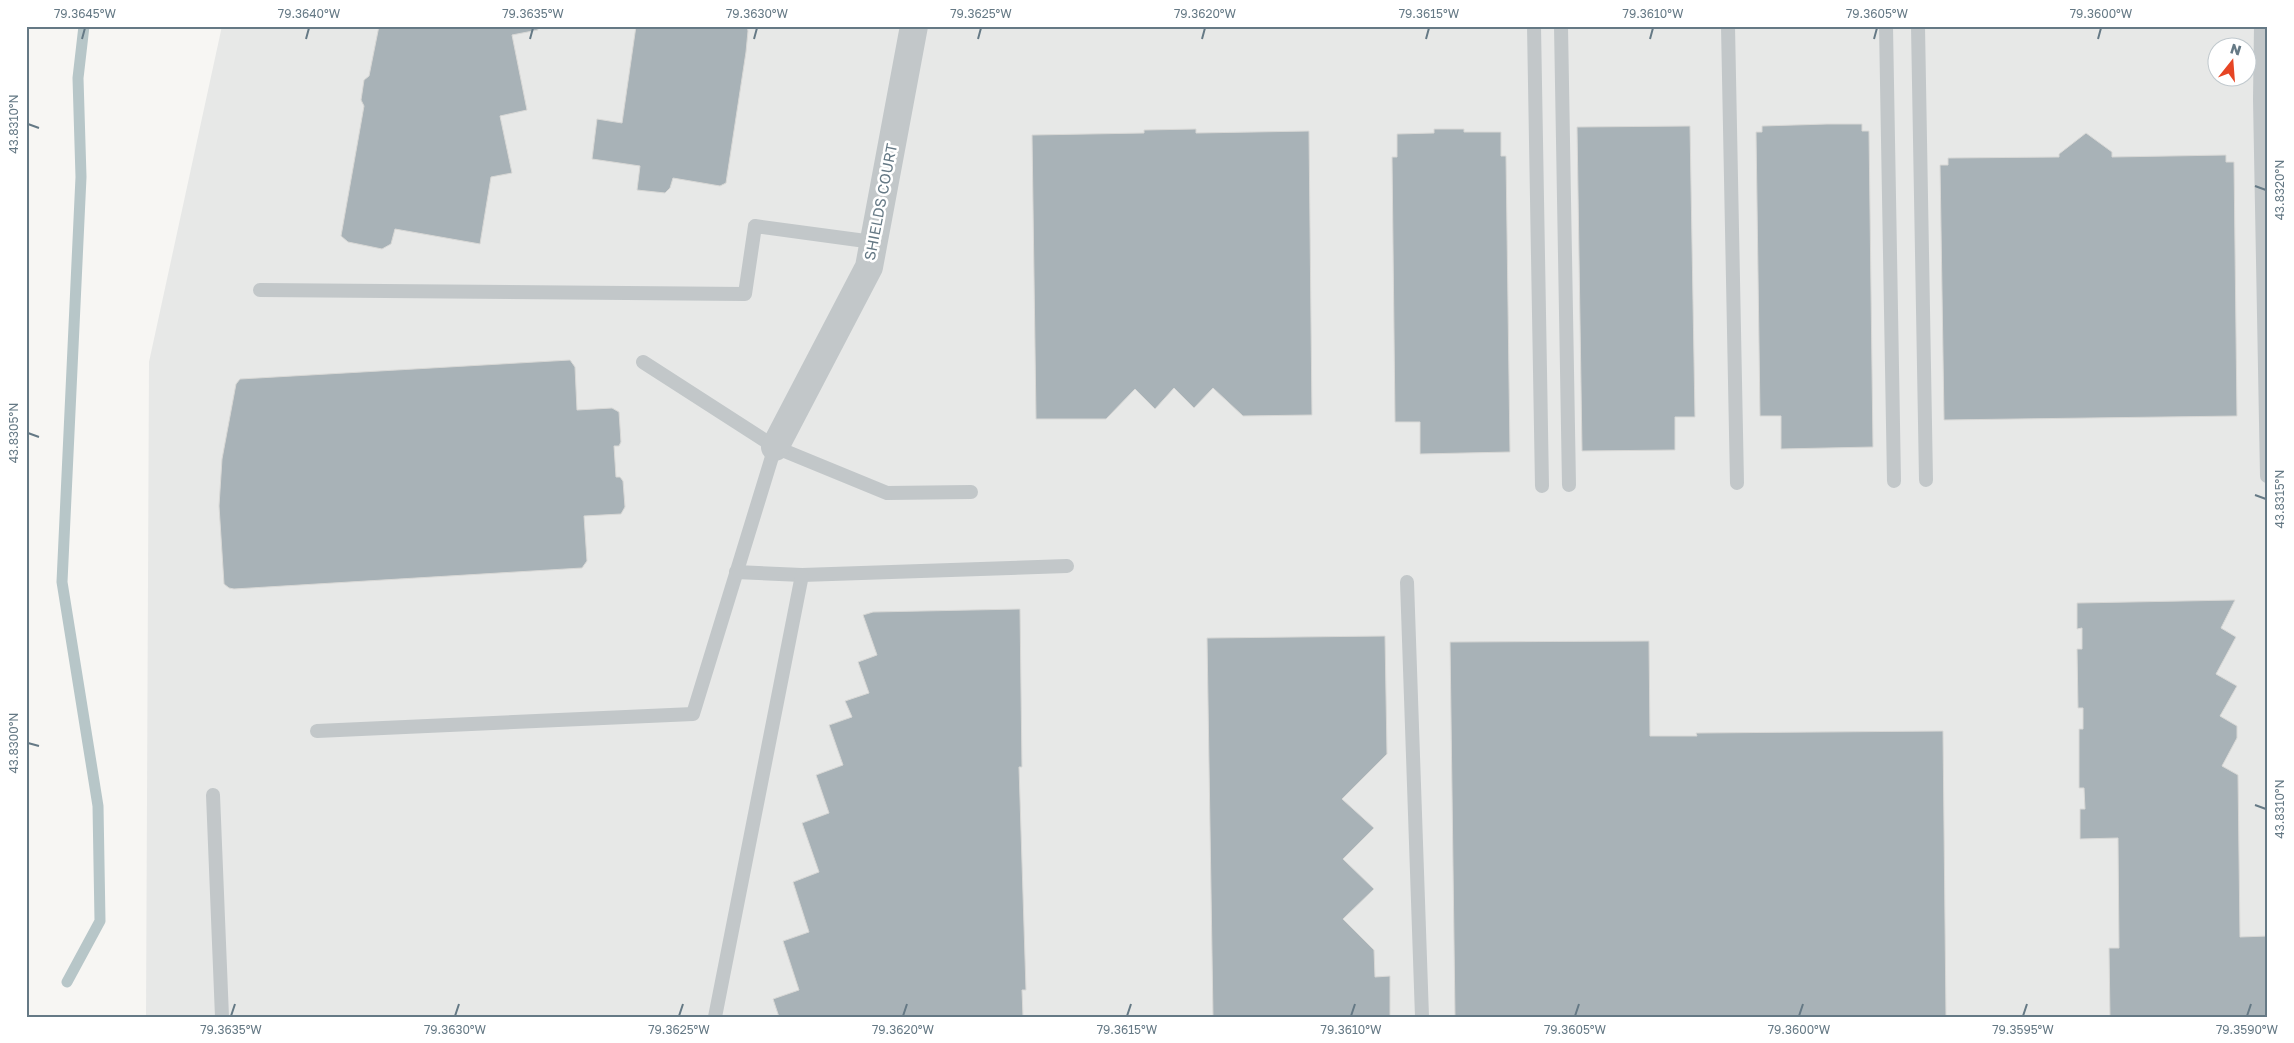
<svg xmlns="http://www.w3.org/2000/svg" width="2294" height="1043" viewBox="0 0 2294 1043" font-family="'Golos Text',sans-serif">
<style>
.built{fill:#e7e8e7;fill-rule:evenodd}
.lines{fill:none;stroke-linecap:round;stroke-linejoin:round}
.stream{stroke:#b7c6c8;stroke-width:11}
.building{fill:#a8b2b7;stroke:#d8d8d6}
.service{stroke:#c2c7c9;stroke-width:14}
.minor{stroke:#c2c7c9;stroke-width:28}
.ticks{fill:none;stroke:#657985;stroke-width:2}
.labels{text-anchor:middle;stroke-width:5;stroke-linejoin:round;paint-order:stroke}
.street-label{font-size:15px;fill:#657985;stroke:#fff}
.neatline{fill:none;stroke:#657985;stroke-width:2}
.ticks-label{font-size:12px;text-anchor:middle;fill:#657985}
</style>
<rect width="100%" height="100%" fill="#f7f6f3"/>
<path class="built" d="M222 26H2268V1017H146L149 362ZM2216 48H2246V78H2216Z"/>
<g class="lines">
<polyline class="stream" points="67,982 100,921 98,806 62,582 81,177 78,78 84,26"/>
</g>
<g class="building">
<polygon points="379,26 538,26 538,30 512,35 527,110 500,116 512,173 491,177 480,244 395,229 391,244 382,249 348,242 341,236 364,106 361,100 364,80 369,76"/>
<polygon points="636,26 747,26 748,31 746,52 726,183 720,186 673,178 670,188 665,193 637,190 640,166 592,159 597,119 622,123"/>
<polygon points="1827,124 1862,124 1862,131 1869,131 1873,447 1781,449 1781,416 1760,416 1756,132 1762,132 1762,126"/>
<polygon points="1690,126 1695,417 1675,417 1675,450 1582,451 1577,127"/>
<polygon points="1196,129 1196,133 1309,131 1312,415 1243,416 1213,388 1194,408 1174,388 1155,409 1135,389 1106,419 1036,419 1032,135 1144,133 1144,130"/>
<polygon points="1434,129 1464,129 1464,132 1501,132 1501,156 1506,156 1510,452 1420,454 1420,422 1395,422 1392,157 1397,157 1397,134 1434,133"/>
<polygon points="2086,133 2112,152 2112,157 2226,155 2226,162 2234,162 2237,416 1944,420 1940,165 1948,165 1948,158 2059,157 2059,154"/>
<polygon points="570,360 575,367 577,410 612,408 619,412 621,442 619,446 614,446 616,477 620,477 623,481 625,507 621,514 584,516 587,561 582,568 234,589 229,588 224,584 219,506 222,459 236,384 240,379"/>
<polygon points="2235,600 2221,628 2236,637 2216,674 2237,686 2220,716 2237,726 2237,738 2222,766 2238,775 2240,937 2268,936 2268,1017 2110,1017 2109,948 2119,948 2118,838 2080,839 2080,809 2085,809 2084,788 2079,788 2079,729 2083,729 2083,708 2078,708 2077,649 2082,649 2082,628 2077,629 2077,603"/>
<polygon points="1020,609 1022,767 1019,767 1026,990 1022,990 1023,1017 779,1017 773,999 799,990 783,941 809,932 793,882 819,872 802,823 829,813 816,775 843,765 829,725 852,717 845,701 869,693 858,662 877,655 863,615 873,612"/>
<polygon points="1385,636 1387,754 1342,799 1374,828 1343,859 1374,889 1343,919 1374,950 1375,977 1390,976 1390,1017 1213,1017 1207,638"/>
<polygon points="1649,641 1650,736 1697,736 1696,733 1943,731 1946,1017 1455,1017 1450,642"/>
</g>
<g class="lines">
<g class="service">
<polyline points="1534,26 1542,486"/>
<polyline points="1561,26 1569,485"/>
<polyline points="1728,26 1737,483"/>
<polyline points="1886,26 1894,481"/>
<polyline points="1918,26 1926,480"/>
<polyline points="2261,26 2260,99 2267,476"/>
<polyline points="260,290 745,294 755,226 873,242"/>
<polyline points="643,362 775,447 887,493 971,492"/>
<polyline points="736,572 802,575 1067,566"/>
<polyline points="1407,582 1422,1017"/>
<polyline points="317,731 693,714 775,447"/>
<polyline points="213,795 222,1017"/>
<polyline points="715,1017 802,575"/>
</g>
<polyline class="minor" points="775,447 869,267 914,26"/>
</g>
<path class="ticks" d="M82 39 85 28M306 39 309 28M530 39 533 28M754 39 757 28M978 39 981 28M1202 39 1205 28M1426 39 1429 28M1650 39 1653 28M1874 39 1877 28M2098 39 2101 28M28 124 39 128M2255 186 2266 190M28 433 39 437M2255 495 2266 499M28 743 39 746M2255 805 2266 809M231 1016 235 1004M455 1016 459 1004M679 1016 683 1004M903 1016 907 1004M1127 1016 1131 1004M1351 1016 1355 1004M1575 1016 1579 1004M1799 1016 1803 1004M2023 1016 2027 1004M2247 1016 2251 1004"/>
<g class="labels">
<g class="street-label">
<text transform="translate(881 202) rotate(-79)" y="5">SHIELDS COURT</text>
</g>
</g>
<rect width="2294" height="1043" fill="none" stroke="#ffffff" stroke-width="55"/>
<g transform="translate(2232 62) rotate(17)"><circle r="24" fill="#ffffff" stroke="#c1c9ce"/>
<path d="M0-4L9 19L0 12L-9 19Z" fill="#e64524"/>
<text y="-8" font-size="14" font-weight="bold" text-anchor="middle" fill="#657985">N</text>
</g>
<rect x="28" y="28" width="2238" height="988" class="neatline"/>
<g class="ticks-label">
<text x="85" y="18">79.3645°W</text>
<text x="309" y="18">79.3640°W</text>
<text x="533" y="18">79.3635°W</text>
<text x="757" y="18">79.3630°W</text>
<text x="981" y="18">79.3625°W</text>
<text x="1205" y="18">79.3620°W</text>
<text x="1429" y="18">79.3615°W</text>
<text x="1653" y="18">79.3610°W</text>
<text x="1877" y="18">79.3605°W</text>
<text x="2101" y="18">79.3600°W</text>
<text transform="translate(14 124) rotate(-90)" y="4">43.8310°N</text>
<text transform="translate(2280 190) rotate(-90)" y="4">43.8320°N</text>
<text transform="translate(14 433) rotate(-90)" y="4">43.8305°N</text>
<text transform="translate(2280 499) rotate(-90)" y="4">43.8315°N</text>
<text transform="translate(14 743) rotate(-90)" y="4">43.8300°N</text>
<text transform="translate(2280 809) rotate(-90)" y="4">43.8310°N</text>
<text x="231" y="1034">79.3635°W</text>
<text x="455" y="1034">79.3630°W</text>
<text x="679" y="1034">79.3625°W</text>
<text x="903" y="1034">79.3620°W</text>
<text x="1127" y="1034">79.3615°W</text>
<text x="1351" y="1034">79.3610°W</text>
<text x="1575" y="1034">79.3605°W</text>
<text x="1799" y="1034">79.3600°W</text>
<text x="2023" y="1034">79.3595°W</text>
<text x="2247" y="1034">79.3590°W</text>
</g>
</svg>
